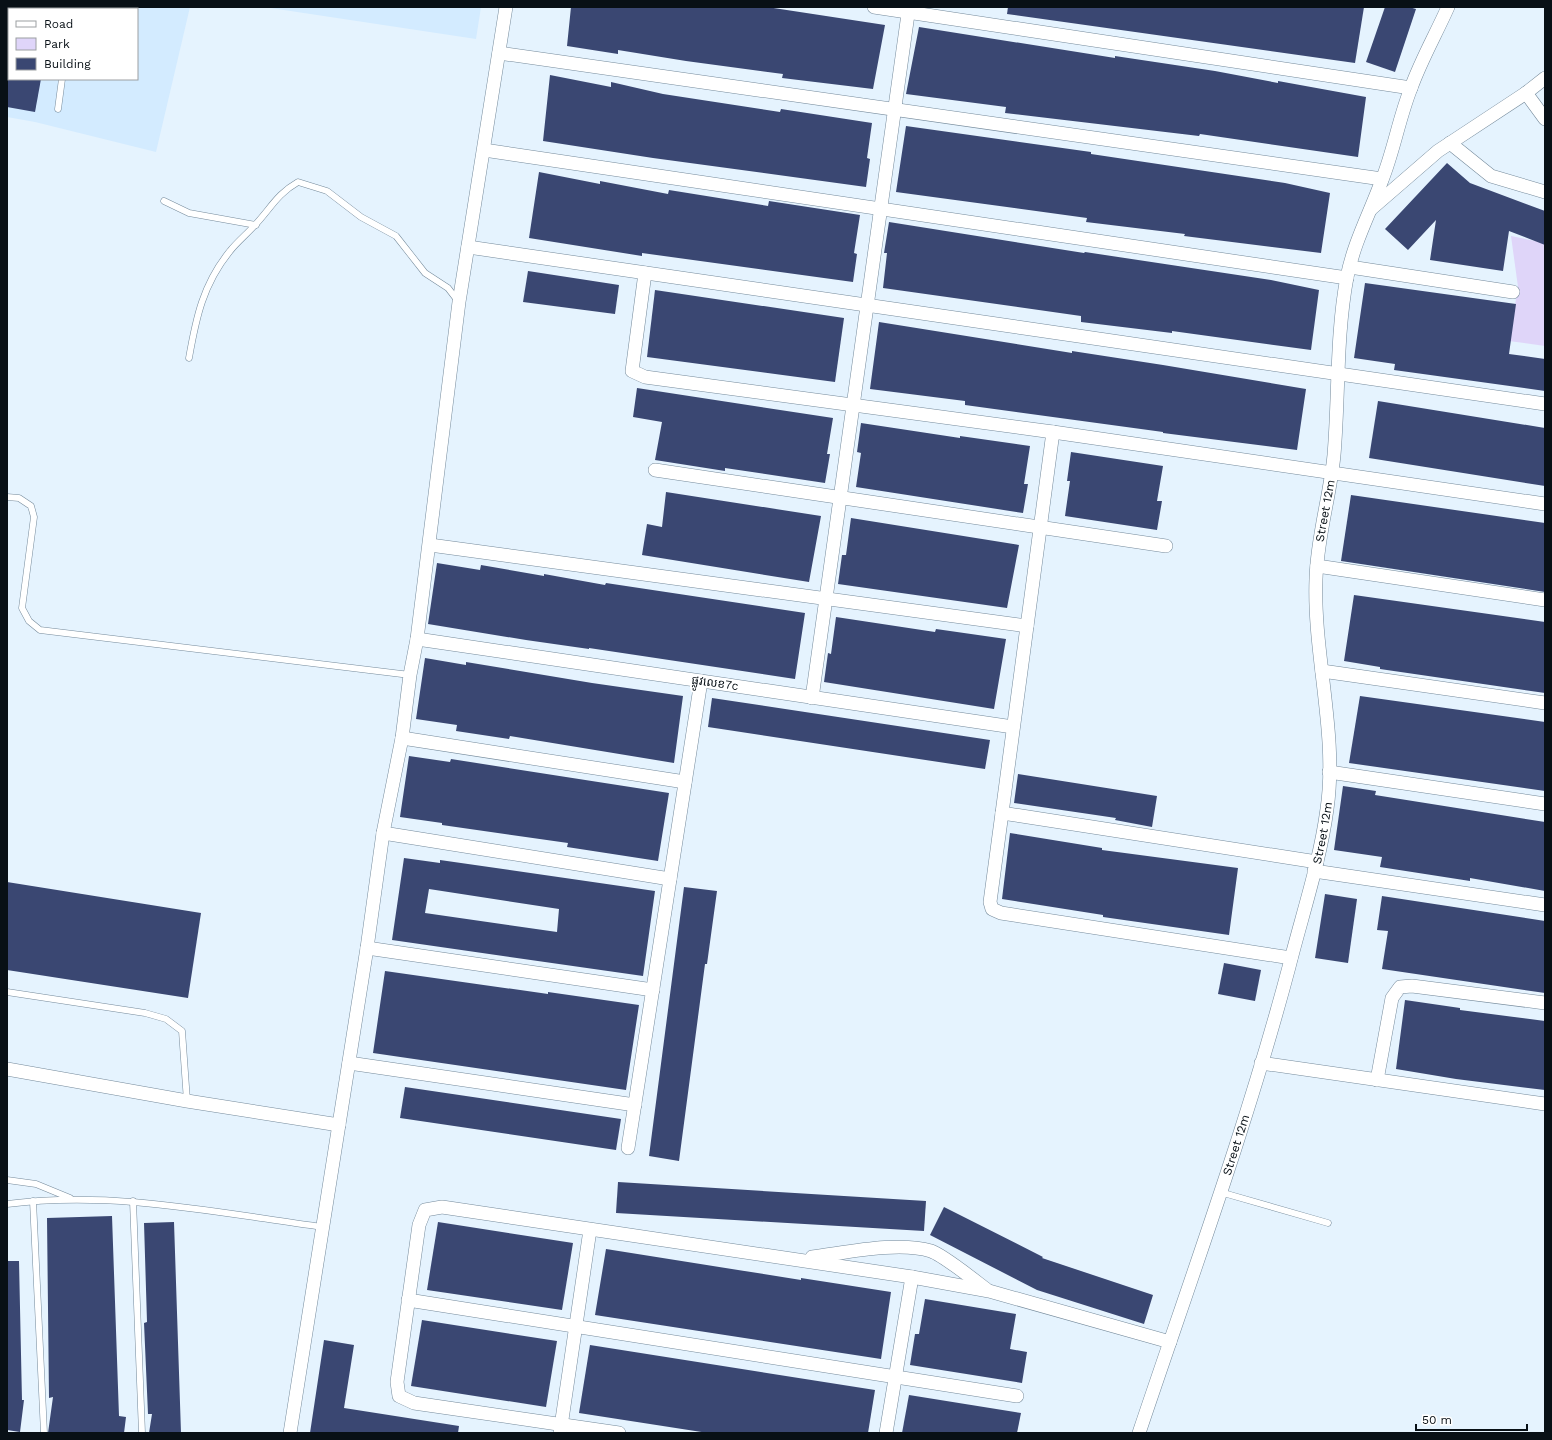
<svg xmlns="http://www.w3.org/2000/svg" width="1552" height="1440" viewBox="0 0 1552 1440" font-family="'Work Sans','Noto Sans Khmer',sans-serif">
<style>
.built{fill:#d3ebff;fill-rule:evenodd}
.green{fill:#dfd5f9}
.building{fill:#3a4772;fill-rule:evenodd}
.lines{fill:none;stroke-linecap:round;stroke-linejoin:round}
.lane-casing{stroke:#758a9b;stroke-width:7}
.street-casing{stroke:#758a9b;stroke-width:14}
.lane{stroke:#fff;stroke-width:6}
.street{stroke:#fff;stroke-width:13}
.labels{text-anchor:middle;stroke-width:4;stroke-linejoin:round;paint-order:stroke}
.street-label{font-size:12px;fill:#081016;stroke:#fff}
</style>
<rect width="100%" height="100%" fill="#e5f3fe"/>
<g class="built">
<path d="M7 7H190L156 152 35 122 7 117ZM9 9H137V79H9Z"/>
<polygon points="264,7 481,7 476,39"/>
</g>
<polygon class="green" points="1511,236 1545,243 1545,346 1509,341 1518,287"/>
<g class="building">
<polygon points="571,7 767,7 885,25 873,89 782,78 783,74 686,61 618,50 618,54 567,46"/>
<polygon points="1008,7 1364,7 1355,63 1007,14"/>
<polygon points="1385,7 1409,7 1416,9 1395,72 1366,62"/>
<polygon points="919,27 1115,58 1115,56 1215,71 1278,83 1278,81 1366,97 1358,157 1200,134 1199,136 1005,113 1006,107 906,94"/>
<polygon points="550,75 611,87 611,82 663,94 780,112 781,109 872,123 867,158 870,159 866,187 653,158 543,141"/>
<polygon points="7,79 41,79 35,112 7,107"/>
<polygon points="906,126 1091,152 1091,154 1285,183 1330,193 1321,253 1184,236 1185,234 1086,222 1087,218 896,192"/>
<polygon points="1447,163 1470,183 1545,211 1545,245 1509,231 1503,271 1430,260 1436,220 1408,250 1385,229"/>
<polygon points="539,172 600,184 600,181 668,194 669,190 768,206 769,201 860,215 854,253 857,254 853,282 642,253 642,256 529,238"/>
<polygon points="889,222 1084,253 1085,252 1271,280 1319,290 1311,350 1172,331 1172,333 1081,322 1081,316 883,288 887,253 884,253"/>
<polygon points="528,271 619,285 615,314 523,302"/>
<polygon points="1365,283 1516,304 1509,354 1545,359 1545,391 1394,370 1395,364 1354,358"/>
<polygon points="655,290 844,318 835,382 647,357"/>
<polygon points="879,322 1072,353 1072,351 1163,365 1306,389 1297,450 1163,433 1163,432 965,405 965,401 870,389"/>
<polygon points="637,388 833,418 827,454 830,454 825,483 725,468 725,471 655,460 662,422 633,417"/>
<polygon points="1378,401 1545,428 1545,486 1369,458"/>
<polygon points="861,423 960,438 960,436 1030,446 1024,484 1028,484 1023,513 856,487 861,453 857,452"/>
<polygon points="1071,452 1163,466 1157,501 1162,501 1157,530 1065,516 1070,481 1067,481"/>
<polygon points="666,492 821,516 809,582 642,555 647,524 662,527"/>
<polygon points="1351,495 1545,523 1545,592 1341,561"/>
<polygon points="851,518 1019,545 1007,608 838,584 842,555 846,555"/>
<polygon points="437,563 480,570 481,565 544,576 544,574 605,585 606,583 805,613 795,679 589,648 589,649 526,640 428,624"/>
<polygon points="1354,595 1545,622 1545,693 1380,669 1380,667 1344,661"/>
<polygon points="836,617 935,632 936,629 1006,639 994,709 824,682 828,653 831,654"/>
<polygon points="425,658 466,665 466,662 592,683 683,696 674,763 510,736 509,739 456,731 457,725 416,719"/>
<polygon points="1360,696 1545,722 1545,791 1349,763"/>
<polygon points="712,698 990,740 985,769 708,727"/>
<polygon points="409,756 450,762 451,759 669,793 658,861 567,847 568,843 442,825 442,823 400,817"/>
<polygon points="1018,774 1157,796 1152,827 1115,820 1116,818 1014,803"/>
<polygon points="1343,786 1376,791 1375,795 1545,822 1545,891 1470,878 1470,881 1380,867 1382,857 1334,850"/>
<polygon points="1010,833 1102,848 1102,850 1238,868 1229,935 1103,917 1103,915 1002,899"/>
<path d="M404 858 440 863V860L655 891 643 976 392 940ZM429 889 559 909 557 932 425 913Z"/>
<polygon points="7,882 201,913 188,998 7,970"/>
<polygon points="684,887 717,891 707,964 705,964 679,1161 649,1156"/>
<polygon points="1325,894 1357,899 1348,963 1315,958"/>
<polygon points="1382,896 1545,921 1545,993 1382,969 1388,931 1377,930"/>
<polygon points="1224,963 1261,970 1255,1001 1218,994"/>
<polygon points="385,971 548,994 548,992 639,1005 626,1090 373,1053"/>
<polygon points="1405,1000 1460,1008 1460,1010 1545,1021 1545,1090 1456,1079 1396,1069"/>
<polygon points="405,1087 621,1119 616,1150 400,1118"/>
<polygon points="618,1182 926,1201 924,1231 616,1213"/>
<polygon points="944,1207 1043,1257 1042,1258 1153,1295 1144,1324 1037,1290 930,1235"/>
<polygon points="112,1216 119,1416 126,1417 124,1433 48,1433 53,1397 49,1398 47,1218"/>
<polygon points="174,1222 181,1433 149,1433 152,1414 148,1414 144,1323 147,1322 144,1223"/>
<polygon points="438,1222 573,1243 562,1310 427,1290"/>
<polygon points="606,1249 801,1280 801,1278 891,1292 881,1359 595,1315"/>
<polygon points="7,1261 19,1261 22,1400 24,1400 20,1432 7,1430"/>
<polygon points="925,1299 1016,1314 1010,1349 1027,1352 1022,1383 910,1365 915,1334 919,1334"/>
<polygon points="422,1320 557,1341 546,1407 411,1386"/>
<polygon points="324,1340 354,1345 344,1408 459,1426 458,1433 310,1433"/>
<polygon points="590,1345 875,1390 868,1433 708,1433 579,1413"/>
<polygon points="909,1395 1021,1413 1017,1433 902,1433"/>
</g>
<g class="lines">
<g class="lane-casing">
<g id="lane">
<polyline points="71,9 71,7"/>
<polyline points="58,109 62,79"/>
<polyline points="164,201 189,213 256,225"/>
<path d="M189 358C196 318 203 284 230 251 237 242 247 234 255 225 271 208 277 194 298 182L327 191 361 217 396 236 425 273 448 288 458 301"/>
<polyline points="7,497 19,498 31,506 34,517 22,608 29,621 40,630 410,675"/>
<polyline points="7,992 145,1013 166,1019 182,1031 187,1101"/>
<polyline points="7,1180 36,1184 70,1198"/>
<polyline points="1220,1192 1328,1223"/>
<polyline points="33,1201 44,1433"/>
<polyline points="133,1201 142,1433"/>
<path d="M7 1204C113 1190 219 1213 323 1227"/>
</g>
</g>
<g class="street-casing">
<g id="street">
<polyline points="874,7 1411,88"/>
<polyline points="499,53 1382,179"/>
<polyline points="1526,93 1545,119"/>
<polyline points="1450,143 1491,176 1545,192"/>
<polyline points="484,150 1347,278"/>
<polyline points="1371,209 1438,151 1526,93 1545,78"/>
<polyline points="468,247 1545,404"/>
<polyline points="1350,267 1513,292"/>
<polyline points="645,273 632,371 645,377 1053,432 1545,504"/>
<polyline points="1053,432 1002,813 1317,862"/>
<polyline points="655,470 1166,546"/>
<polyline points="430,545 1027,626"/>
<polyline points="1317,566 1545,600"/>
<polyline points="417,639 1013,727"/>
<polyline points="1322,671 1545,703"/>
<polyline points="812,698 909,7"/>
<polyline points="402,738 685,782"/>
<polyline points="1329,772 1545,804"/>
<polyline points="1002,813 990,902 992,909 1001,913 1291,958"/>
<polyline points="383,833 670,879"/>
<polyline points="1314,871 1545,905"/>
<polyline points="367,948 653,990"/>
<polyline points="349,1063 635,1105"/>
<polyline points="1261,1063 1545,1104"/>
<polyline points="7,1069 187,1101 339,1125"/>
<polyline points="1377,1080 1392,998 1400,987 1412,986 1545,1003"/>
<polyline points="628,1148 701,681"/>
<path d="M812 1257C845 1253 898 1241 931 1251 943 1255 974 1280 986 1289"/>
<polyline points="408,1300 1017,1396"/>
<polyline points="290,1433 367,948 383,833 402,738 410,675 417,639 459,302 506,7"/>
<polyline points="560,1433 590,1230"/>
<polyline points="619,1433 414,1403 399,1396 397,1382 419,1225 425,1210 442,1207 912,1277 989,1291 1170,1342"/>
<polyline points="886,1433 912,1277"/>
<path id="s1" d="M1139 1433C1191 1278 1247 1125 1289 967 1302 915 1320 862 1327 809 1338 734 1313 654 1316 579 1317 537 1330 497 1334 455 1339 396 1336 336 1347 277 1354 242 1370 213 1382 180 1394 150 1399 118 1411 88 1421 60 1436 34 1448 7"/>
</g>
</g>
<use href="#lane" class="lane"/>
<use href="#street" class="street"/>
</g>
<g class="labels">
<g class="street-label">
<text dy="4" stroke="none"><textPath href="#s1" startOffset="952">Street 12m</textPath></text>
<text transform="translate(715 683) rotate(8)" y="4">ផ្លូវលេខ7c</text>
<text dy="4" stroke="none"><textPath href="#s1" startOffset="628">Street 12m</textPath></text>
<text dy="4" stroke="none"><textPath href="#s1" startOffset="304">Street 12m</textPath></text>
</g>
</g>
<rect width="1552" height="1440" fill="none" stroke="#081016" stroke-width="16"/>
<rect x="8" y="8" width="130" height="72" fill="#ffffff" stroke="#9c9fa2"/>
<rect x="16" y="21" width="20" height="6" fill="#ffffff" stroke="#9c9fa2"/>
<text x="44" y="28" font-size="12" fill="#081016">Road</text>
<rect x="16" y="38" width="20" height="12" fill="#dfd5f9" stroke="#9c9fa2"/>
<text x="44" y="48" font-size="12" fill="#081016">Park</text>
<rect x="16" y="58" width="20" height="12" fill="#3a4772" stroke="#9c9fa2"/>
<text x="44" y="68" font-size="12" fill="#081016">Building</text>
<path d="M1416 1424v6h111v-6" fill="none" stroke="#081016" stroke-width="2"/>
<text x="1422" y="1424" font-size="12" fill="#081016" stroke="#ffffff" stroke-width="3" paint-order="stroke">50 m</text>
</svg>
